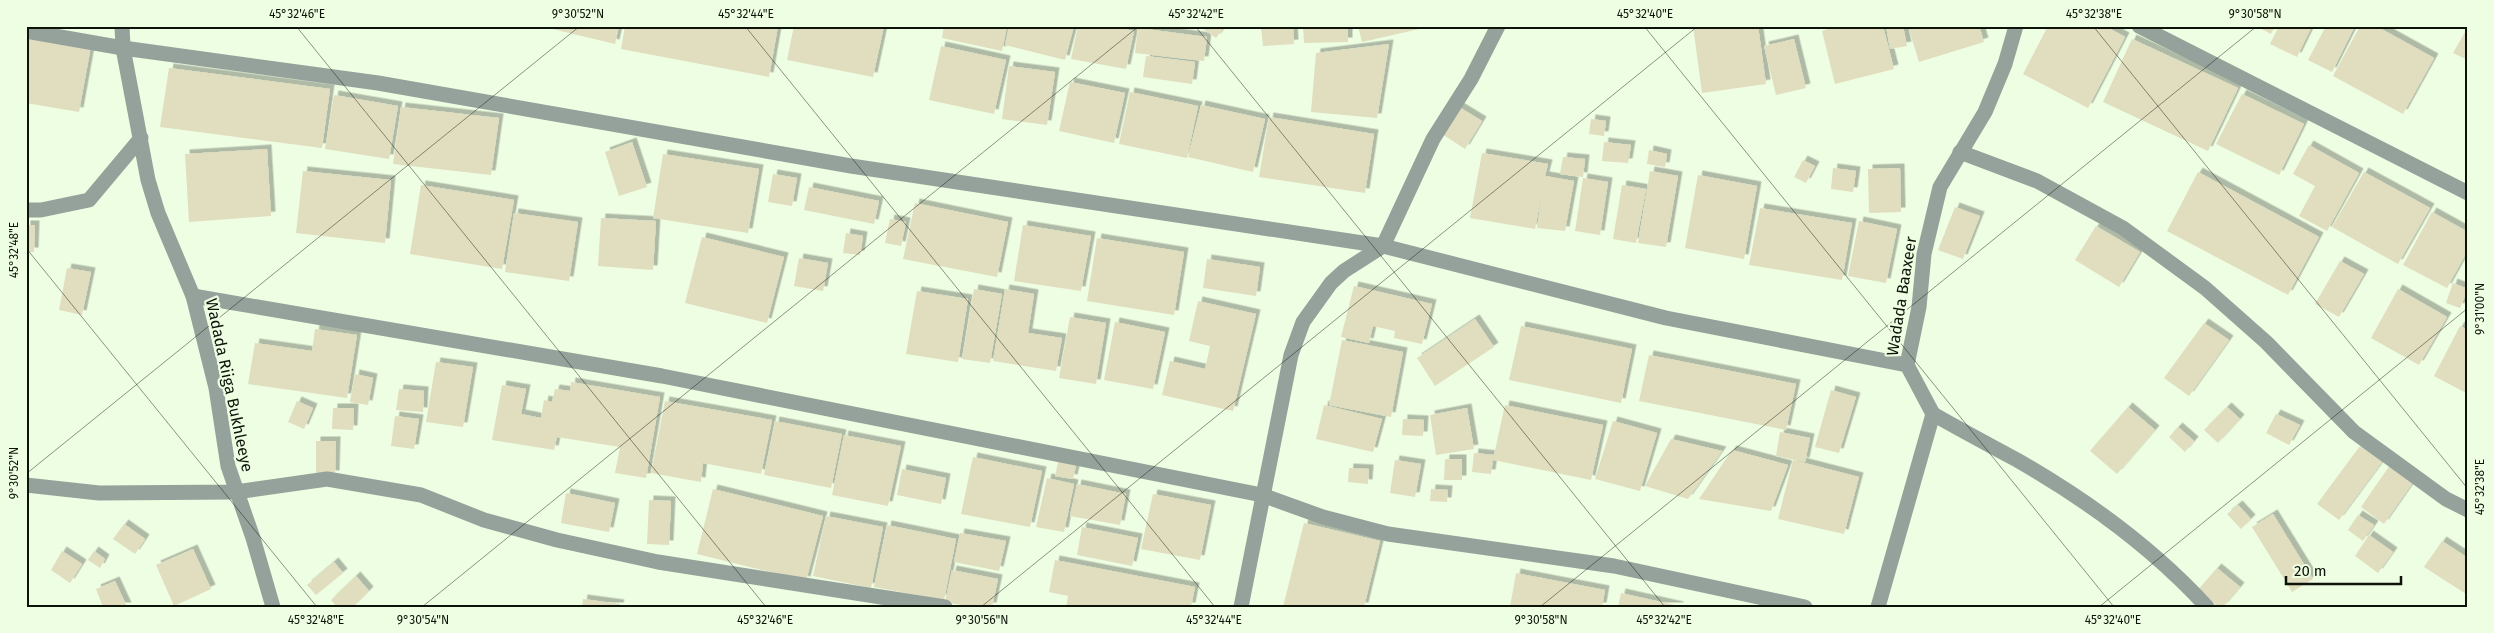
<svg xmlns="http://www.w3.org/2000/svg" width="2494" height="633" viewBox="0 0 2494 633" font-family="'Fira Sans',sans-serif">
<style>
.building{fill:#e1ddbf;filter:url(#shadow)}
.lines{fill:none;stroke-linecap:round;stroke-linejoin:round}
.street{stroke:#95a29b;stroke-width:15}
.ticks{fill:none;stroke:#0e130a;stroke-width:1;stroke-opacity:0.45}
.labels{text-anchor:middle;stroke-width:4.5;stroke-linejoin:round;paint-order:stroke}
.street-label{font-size:16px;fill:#0e130a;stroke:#eefee2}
.neatline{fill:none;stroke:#0e130a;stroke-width:2}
.ticks-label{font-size:12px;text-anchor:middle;fill:#0e130a}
</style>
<defs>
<filter id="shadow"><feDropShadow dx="4.5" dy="-4.5" stdDeviation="0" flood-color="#0004"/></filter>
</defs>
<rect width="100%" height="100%" fill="#eefee2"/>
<g class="building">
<polygon points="540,26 619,26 615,44"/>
<polygon points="625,26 778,26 769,77 621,49"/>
<polygon points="794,26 884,26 873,77 787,60"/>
<polygon points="944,26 1007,26 1002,51 942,38"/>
<polygon points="1009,26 1074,26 1065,60 1005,45"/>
<polygon points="1078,26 1107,26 1134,31 1126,69 1071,59"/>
<polygon points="1199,26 1225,26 1216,38"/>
<polygon points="1261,26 1293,26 1294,44 1263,46"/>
<polygon points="1303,26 1348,26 1348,42 1304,43"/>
<polygon points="1358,26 1428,26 1428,27 1362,42"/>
<polygon points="1693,26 1758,26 1766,84 1702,93"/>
<polygon points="1838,26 1883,26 1894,69 1835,84 1822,31"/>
<polygon points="1886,26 1903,26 1907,46 1890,49"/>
<polygon points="1908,26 1979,26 1984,42 1919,62"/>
<polygon points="2048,26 2105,26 2125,37 2088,108 2023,74"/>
<polygon points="2256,26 2275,26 2271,34"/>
<polygon points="2279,26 2312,26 2297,57 2270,44"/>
<polygon points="2326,26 2354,28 2332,72 2308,60"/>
<polygon points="2360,26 2376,26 2434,58 2403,114 2333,76"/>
<polygon points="2468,27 2468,60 2453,53"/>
<polygon points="1138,28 1207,37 1204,61 1135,53"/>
<polygon points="26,35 91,46 79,112 26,103"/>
<polygon points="1794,39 1806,88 1776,95 1764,46"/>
<polygon points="2132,39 2238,88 2208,151 2103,102"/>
<polygon points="1389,44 1377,118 1311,112 1316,53"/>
<polygon points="941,46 1006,60 994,114 929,100"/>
<polygon points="1146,56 1195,62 1192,84 1143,77"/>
<polygon points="1009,66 1055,72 1047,125 1002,119"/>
<polygon points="169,68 330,89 322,148 160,127"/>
<polygon points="1070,82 1125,93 1114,143 1059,131"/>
<polygon points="1130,92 1198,106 1187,158 1119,144"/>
<polygon points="2242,94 2304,124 2279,175 2216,144"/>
<polygon points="334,95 398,106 389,159 325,149"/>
<polygon points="1201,105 1265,119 1253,172 1188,157"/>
<polygon points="401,107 499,118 491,175 393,164"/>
<polygon points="1459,107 1482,121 1465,149 1442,134"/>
<polygon points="1269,117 1374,134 1365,193 1259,177"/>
<polygon points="1591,119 1606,121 1604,136 1589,134"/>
<polygon points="632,142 647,187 619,196 605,152"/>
<polygon points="1604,142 1631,145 1628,163 1602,161"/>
<polygon points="2309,145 2359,173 2327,231 2299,216 2315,186 2293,174"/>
<polygon points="267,149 271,216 189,222 185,154"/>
<polygon points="1649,150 1667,154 1665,167 1647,164"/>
<polygon points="1482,153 1548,164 1545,176 1574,181 1565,231 1537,228 1542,192 1535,229 1470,218"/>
<polygon points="663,154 759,169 748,233 653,218"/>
<polygon points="1563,157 1585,159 1583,177 1560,174"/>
<polygon points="1803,160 1815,166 1806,183 1794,177"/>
<polygon points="1833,168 1856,171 1853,192 1831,189"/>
<polygon points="1900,168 1901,212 1869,213 1868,169"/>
<polygon points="303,171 391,180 385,243 296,233"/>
<polygon points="1650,171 1678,176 1666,247 1638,243"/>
<polygon points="2198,172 2319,237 2288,295 2167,231"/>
<polygon points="2364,172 2430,208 2398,264 2332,227"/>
<polygon points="773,174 797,178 792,206 768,202"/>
<polygon points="1698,175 1757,186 1744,259 1685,248"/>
<polygon points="1583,178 1608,182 1600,235 1575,231"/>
<polygon points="421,185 514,200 502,269 410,254"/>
<polygon points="1622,185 1646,189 1636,243 1613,239"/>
<polygon points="809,187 879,201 874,224 804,210"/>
<polygon points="915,203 1008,222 997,277 903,259"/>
<polygon points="1955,207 1980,216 1963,259 1938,250"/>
<polygon points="1760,208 1852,223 1842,280 1749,265"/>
<polygon points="2432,212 2468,232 2468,250 2447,288 2403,265"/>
<polygon points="514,213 578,222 569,281 505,272"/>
<polygon points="601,218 656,221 653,270 598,266"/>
<polygon points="890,219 906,222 901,246 885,243"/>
<polygon points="1859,221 1897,229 1886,283 1848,276"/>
<polygon points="26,225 35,225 34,252 26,252"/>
<polygon points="1023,225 1091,236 1081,291 1014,281"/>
<polygon points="2096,226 2140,252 2119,287 2075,260"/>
<polygon points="846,233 863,236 860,255 843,253"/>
<polygon points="702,237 784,257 767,323 685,303"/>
<polygon points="1097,238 1184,252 1174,315 1087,301"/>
<polygon points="799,258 828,263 823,291 794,286"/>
<polygon points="1207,259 1260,267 1256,296 1203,288"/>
<polygon points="2340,261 2364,274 2339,317 2315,304"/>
<polygon points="67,268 91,272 82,315 59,310"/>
<polygon points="2453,283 2468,289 2460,308 2446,303"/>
<polygon points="1354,286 1432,304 1422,344 1394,338 1395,331 1373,326 1369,343 1341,337"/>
<polygon points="974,289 1002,294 990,363 962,359"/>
<polygon points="1005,289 1034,294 1028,333 1062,338 1056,371 993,361"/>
<polygon points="2398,289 2447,317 2419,365 2371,338"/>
<polygon points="917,291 968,299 958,362 906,354"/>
<polygon points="1198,301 1256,314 1233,411 1162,395 1170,361 1205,369 1210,346 1189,341"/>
<polygon points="1070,317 1106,323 1096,384 1059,378"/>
<polygon points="1475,319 1494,347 1435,386 1417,358"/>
<polygon points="1115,322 1165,332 1153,389 1104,380"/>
<polygon points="2204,323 2229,340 2189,396 2164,378"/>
<polygon points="1521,326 1632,349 1621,403 1509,380"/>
<polygon points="2460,326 2468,330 2468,394 2434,376"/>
<polygon points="315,329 357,335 347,398 248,384 255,343 312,351"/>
<polygon points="1342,340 1403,352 1391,417 1329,405"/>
<polygon points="1649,355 1796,384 1786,430 1639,401"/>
<polygon points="436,362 473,367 463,427 426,422"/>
<polygon points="355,374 373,378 368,405 350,402"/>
<polygon points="571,382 660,397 646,478 615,473 620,447 557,437 554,450 492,440 502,385 526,389 521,414 541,418 544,400 552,402 555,389 570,391"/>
<polygon points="399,389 424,391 423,412 396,410"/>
<polygon points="1831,390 1856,397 1839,453 1815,447"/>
<polygon points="297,401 313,408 304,429 288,422"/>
<polygon points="665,401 772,420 761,474 703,463 701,482 651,473"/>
<polygon points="1324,405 1382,419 1373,452 1316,439"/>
<polygon points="1505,405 1603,425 1591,480 1493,460 1491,474 1472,472 1474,453 1494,455"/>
<polygon points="2128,407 2155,430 2117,474 2090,451"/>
<polygon points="2227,407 2240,419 2218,443 2204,430"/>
<polygon points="333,408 354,408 353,430 332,429"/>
<polygon points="1467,408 1474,449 1436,455 1430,415"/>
<polygon points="2276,414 2300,425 2289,445 2266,433"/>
<polygon points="395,416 419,419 414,449 391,446"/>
<polygon points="1403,419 1424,420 1423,436 1402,435"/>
<polygon points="775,421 842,434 831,488 764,475"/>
<polygon points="1613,421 1657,433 1640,491 1595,479"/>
<polygon points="2178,427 2194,441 2185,452 2169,437"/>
<polygon points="1780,432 1810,438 1805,462 1776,456"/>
<polygon points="844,435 901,446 888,506 832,495"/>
<polygon points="1671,439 1722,451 1688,499 1645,486"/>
<polygon points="316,441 336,441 335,475 316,474"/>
<polygon points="2360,446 2382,462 2339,520 2317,504"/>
<polygon points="1732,450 1788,465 1771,511 1699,499"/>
<polygon points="973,457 1042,471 1030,527 961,514"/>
<polygon points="1059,458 1077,462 1073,479 1055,476"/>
<polygon points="1445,459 1462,459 1462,480 1444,480"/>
<polygon points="1395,460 1421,464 1415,497 1390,493"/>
<polygon points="1793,460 1859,477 1844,534 1778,519"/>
<polygon points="2392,462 2416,478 2384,524 2361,507"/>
<polygon points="1349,468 1369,469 1368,484 1348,482"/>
<polygon points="902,469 946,478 941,504 897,495"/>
<polygon points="1047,478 1074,484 1064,532 1036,527"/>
<polygon points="1077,484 1126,494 1120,525 1070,516"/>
<polygon points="713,489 823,516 806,581 697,554"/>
<polygon points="1431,489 1448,490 1447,502 1430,501"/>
<polygon points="566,493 615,503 609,532 561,523"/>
<polygon points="1153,494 1211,505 1200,560 1141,549"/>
<polygon points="649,500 671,501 669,545 647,544"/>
<polygon points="2238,505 2251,519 2241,529 2227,514"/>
<polygon points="2273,514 2313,579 2292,592 2252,527"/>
<polygon points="2358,515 2374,525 2363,541 2348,530"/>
<polygon points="826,516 883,527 871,588 813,576"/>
<polygon points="1304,523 1380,541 1364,607 1283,607"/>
<polygon points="124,524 145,539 135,554 113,539"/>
<polygon points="887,525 956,539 944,600 874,587"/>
<polygon points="1082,527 1138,538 1132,566 1077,555"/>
<polygon points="960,533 1006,541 999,571 954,562"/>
<polygon points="2369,535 2393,552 2378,573 2355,556"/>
<polygon points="2442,541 2468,558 2468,591 2466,594 2424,567"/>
<polygon points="193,549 211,589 174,606 156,565"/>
<polygon points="62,551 82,564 70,583 51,570"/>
<polygon points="94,551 105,559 100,568 88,560"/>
<polygon points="1055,560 1195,587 1191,607 1066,607 1068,596 1049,592"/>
<polygon points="334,562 343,573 316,595 307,585"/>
<polygon points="2217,568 2240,587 2223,607 2218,607 2198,590"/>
<polygon points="952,570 998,579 992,607 972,607 945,602"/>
<polygon points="1516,573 1605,590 1602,607 1510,607"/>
<polygon points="356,576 369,591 353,607 337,607 331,600"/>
<polygon points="115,581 127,607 103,607 96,589"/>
<polygon points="1621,593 1679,606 1679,607 1618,607"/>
<polygon points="583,599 620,604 619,607 582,607"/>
</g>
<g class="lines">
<g class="street">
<polyline points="122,26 123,48 148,180 158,213 193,296 216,388 228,466 253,538 273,607"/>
<polyline points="2139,26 2468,193"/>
<polyline points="26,31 123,48 378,83 851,166 1383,246 1666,318 1907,365"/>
<polyline points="1960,152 2037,181 2123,228 2205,288 2266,342 2354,432 2446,499 2468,510"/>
<polyline points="26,210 41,210 89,200 141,138"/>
<polyline points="193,296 662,376 1262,495 1323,517 1388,534 1614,566 1805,607"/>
<path d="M1933 414C1961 430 1989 445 2017 460 2087 500 2153 548 2207 607"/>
<polyline points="26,485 99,493 236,492 327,479 421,495 484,520 557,540 658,562 945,607"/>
<polyline points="1241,607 1291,355 1303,322 1331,283 1344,271 1383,246 1433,139 1471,79 1498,26"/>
<polyline points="1878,607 1933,414 1907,365 1919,307 1924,254 1940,187 1985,112 2005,64 2016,26"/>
</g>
</g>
<path class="ticks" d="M296 26 766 607M745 26 1215 607M1195 26 1665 607M1644 26 2114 607M2093 26 2468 489M26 248 317 607M26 474 580 26M422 607 1139 26M981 607 1698 26M1540 607 2257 26M2099 607 2468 308"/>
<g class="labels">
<g class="street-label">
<text transform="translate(1901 296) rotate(-81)" y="6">Wadada Baaxeer</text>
<text transform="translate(230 385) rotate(78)" y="6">Wadada Riiga Bukhleeye</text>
</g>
</g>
<rect width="2494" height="633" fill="none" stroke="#eefee2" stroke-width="55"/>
<path d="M2286 576v8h115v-8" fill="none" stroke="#0e130a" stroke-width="2.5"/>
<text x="2294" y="576" font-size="15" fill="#0e130a" stroke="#eefee2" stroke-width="4" paint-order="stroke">20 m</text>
<rect x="28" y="28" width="2438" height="578" class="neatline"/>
<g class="ticks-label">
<text x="297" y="18">45°32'46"E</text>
<text x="578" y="18">9°30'52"N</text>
<text x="746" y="18">45°32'44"E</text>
<text x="1196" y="18">45°32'42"E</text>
<text x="1645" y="18">45°32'40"E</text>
<text x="2094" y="18">45°32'38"E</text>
<text x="2255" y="18">9°30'58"N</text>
<text transform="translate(14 250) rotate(-90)" y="4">45°32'48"E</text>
<text transform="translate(2480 309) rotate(-90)" y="4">9°31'00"N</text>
<text transform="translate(14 473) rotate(-90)" y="4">9°30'52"N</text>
<text transform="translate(2480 487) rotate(-90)" y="4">45°32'38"E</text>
<text x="316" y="624">45°32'48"E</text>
<text x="423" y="624">9°30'54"N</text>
<text x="765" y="624">45°32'46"E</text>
<text x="982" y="624">9°30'56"N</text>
<text x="1214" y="624">45°32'44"E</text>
<text x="1541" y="624">9°30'58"N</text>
<text x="1664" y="624">45°32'42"E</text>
<text x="2113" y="624">45°32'40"E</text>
</g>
</svg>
